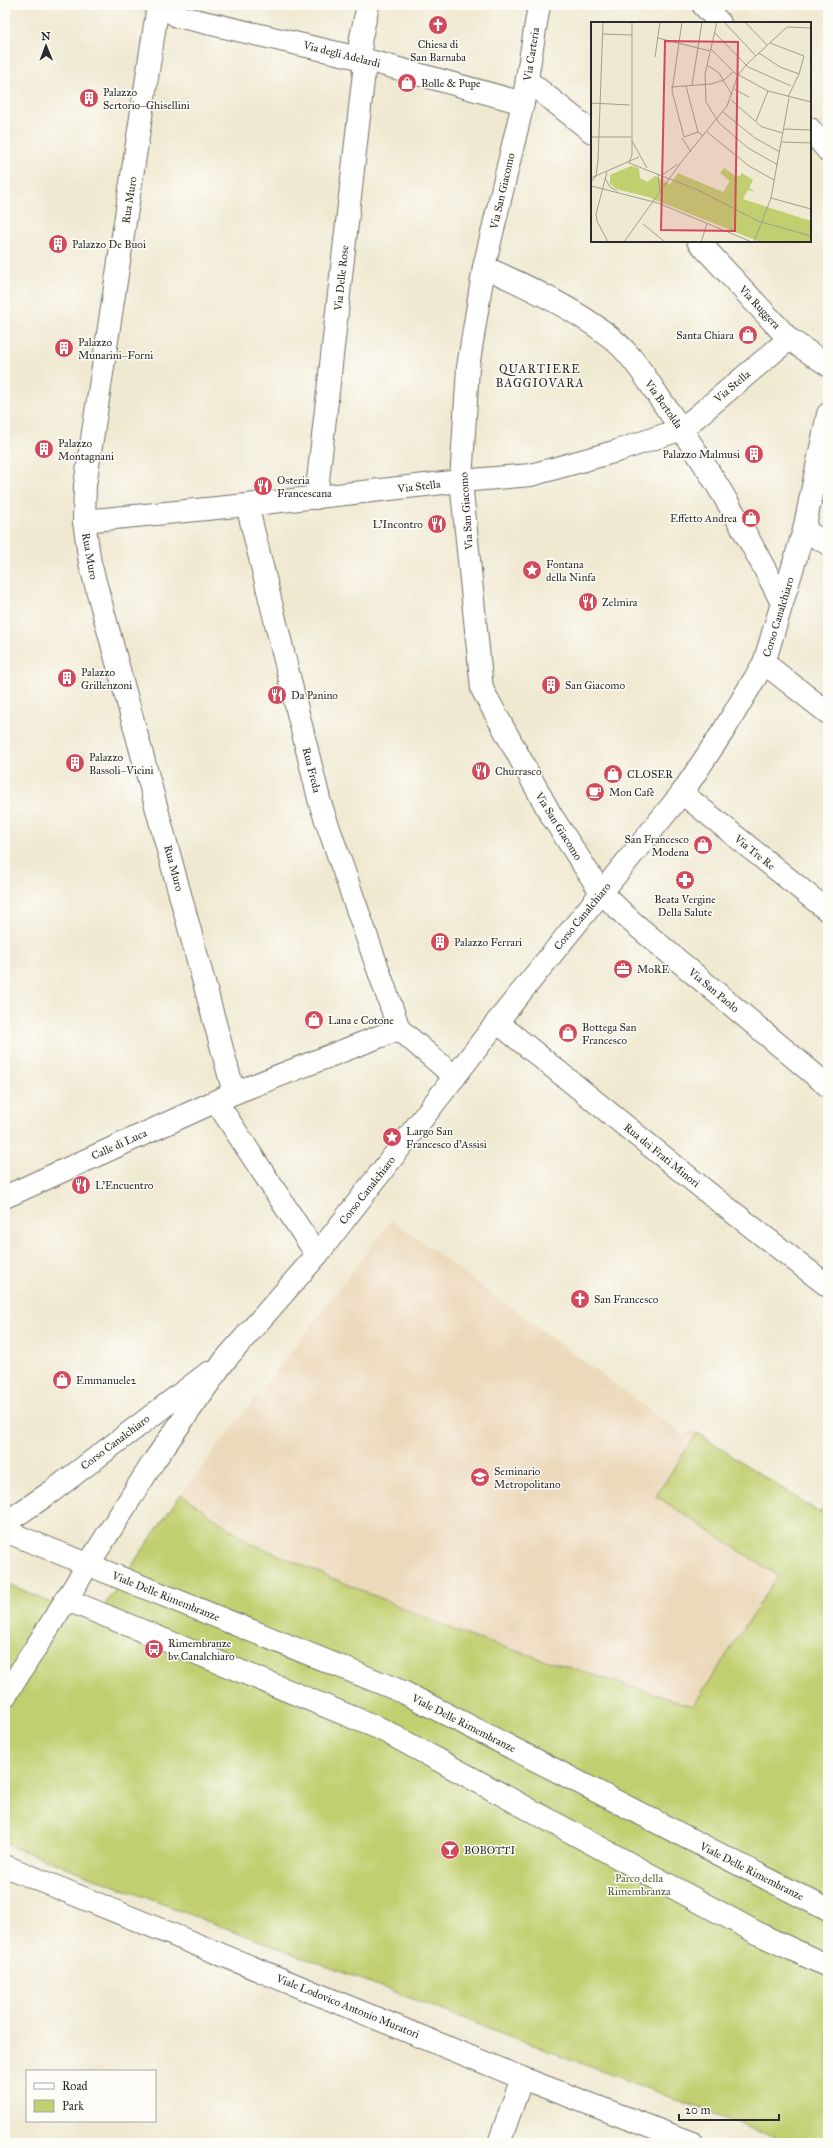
<svg xmlns="http://www.w3.org/2000/svg" width="833" height="2148" viewBox="0 0 833 2148" font-family="'IM FELL Great Primer',serif">
<style>
.built{fill:#ecd8ba}
.green{fill:#c1cf70;stroke:#767d4e}
.lines{fill:none;stroke-linecap:round;stroke-linejoin:round}
.minor-casing{stroke:#706e65;stroke-width:24}
.minor{stroke:#fff;stroke-width:22}
.labels{text-anchor:middle;stroke-width:3;stroke-linejoin:round;paint-order:stroke}
.poi-label{font-size:11px;fill:#2b2b2b;stroke:#fdfcf7;text-anchor:start}
.street-label{font-size:11px;fill:#2b2b2b;stroke:#fdfcf7}
.park-label{font-size:11px;fill:#585c40;stroke:#fdfcf7}
.neighbourhood-label{font-size:12px;letter-spacing:1px;fill:#2b2b2b;stroke:#fdfcf7}
.inset-road{fill:none;stroke:#a19d8f;stroke-width:1}
.view{fill:#d1495b;fill-opacity:0.15;stroke:#d1495b;stroke-width:2}
.inset-edge{fill:none;stroke:#2b2b2b;stroke-width:2}
</style>
<rect width="100%" height="100%" fill="#fdfcf7"/>
<filter id="ink" filterUnits="userSpaceOnUse"><feTurbulence type="fractalNoise" baseFrequency=".025" numOctaves="2"/><feDisplacementMap in="SourceGraphic" scale="8" xChannelSelector="R" yChannelSelector="G"/><feConvolveMatrix kernelMatrix="1 2 1 2 8 2 1 2 1" color-interpolation-filters="sRGB"/></filter>
<filter id="wash" filterUnits="userSpaceOnUse"><feTurbulence type="fractalNoise" baseFrequency=".012" numOctaves="4" result="noise"/><feDisplacementMap in="SourceGraphic" scale="16" xChannelSelector="R" yChannelSelector="G"/><feGaussianBlur stdDeviation="0.9" result="paint"/><feColorMatrix in="noise" values="0 0 0 0 0 0 0 0 0 0 0 0 0 0 0 0 0 1.4 0 .05"/><feComposite in="paint" operator="in"/></filter>
<g filter="url(#wash)">
<rect width="100%" height="100%" fill="#f0e9d1"/>
<polygon class="built" points="392,1220 685,1436 691,1429 820,1513 693,1706 468,1636 248,1542 181,1494"/>
<polygon class="green" points="697,1433 820,1513 828,1500 828,2143 791,2143 5,1844 5,1582 93,1622 181,1494 248,1542 468,1636 693,1706 778,1576 656,1496"/>
</g>
<g filter="url(#ink)">
<g class="lines">
<g class="minor-casing">
<g id="minor">
<polyline points="158,5 85,485 84,521 90,563 234,1093"/>
<polyline points="163,5 177,16 363,59 523,103"/>
<polyline points="539,5 523,103 484,267 468,367 461,481 482,689 551,815 601,892 631,921 828,1086"/>
<polyline points="703,5 720,23"/>
<polyline points="527,80 592,132"/>
<polyline points="810,129 828,151"/>
<polyline points="698,241 789,339 828,365"/>
<path d="M484 267C527 286 598 319 628 354 641 369 652 387 663 403 708 466 748 534 782 603"/>
<polyline points="316,498 364,72 360,42 368,5"/>
<polyline points="247,505 320,803 399,1029"/>
<polyline points="84,521 247,505 461,481 531,475 617,451 682,429 789,339"/>
<polyline points="804,530 828,544"/>
<polyline points="764,663 828,713"/>
<polyline points="682,793 828,911"/>
<polyline points="497,1022 712,1196 828,1286"/>
<polyline points="216,1101 317,1255"/>
<polyline points="5,1197 234,1093 399,1029 455,1077"/>
<polyline points="5,1523 51,1492 208,1373"/>
<polyline points="5,1531 403,1692 828,1910"/>
<polyline points="65,1599 381,1729 761,1935 828,1966"/>
<polyline points="5,1696 154,1461 225,1360 317,1255 497,1022 682,793 724,730 764,663 804,530 828,414"/>
<polyline points="5,1866 522,2078 692,2143"/>
<polyline points="499,2143 522,2078"/>
</g>
</g>
<use href="#minor" class="minor"/>
</g>
</g>
<defs>
<g id="church-disc" transform="scale(1)"><circle r="9.5" fill="#d1495b" stroke="#fdfcf7"/><path d="M-1.2-6h2.4v3.5h3.3v2.4h-3.3V6h-2.4V-.1h-3.3v-2.4h3.3Z" fill="#fff"/></g>
<g id="shop-disc" transform="scale(1)"><circle r="9.5" fill="#d1495b" stroke="#fdfcf7"/><path d="M-5-2.5h2.3a2.7 3.5 0 0 1 5.4 0H5L5.5 6h-11ZM-1.5-2.5h3a1.5 2.3 0 0 0-3 0Z" fill="#fff"/></g>
<g id="building-disc" transform="scale(1)"><circle r="9.5" fill="#d1495b" stroke="#fdfcf7"/><path d="M-4-6H4V6H1V3H-1V6H-4ZM-2.5-4.3h1.7v1.8h-1.7ZM.8-4.3h1.7v1.8H.8ZM-2.5-1h1.7V.8h-1.7ZM.8-1h1.7V.8H.8Z" fill="#fff"/></g>
<g id="restaurant-disc" transform="scale(1)"><circle r="9.5" fill="#d1495b" stroke="#fdfcf7"/><path d="M-5-6h1v4h1v-4h1v4h1v-4h1v5L-1.5 .5V6h-2V.5L-5-1ZM5-6V6H3V1.5H1.5Q1.5-4 5-6Z" fill="#fff"/></g>
<g id="sight-disc" transform="scale(1)"><circle r="9.5" fill="#d1495b" stroke="#fdfcf7"/><path d="M0-6L1.8-2.2L6-1.7L2.9 1.2L3.7 5.4L0 3.3L-3.7 5.4L-2.9 1.2L-6-1.7L-1.8-2.2Z" fill="#fff"/></g>
<g id="cafe-disc" transform="scale(1)"><circle r="9.5" fill="#d1495b" stroke="#fdfcf7"/><path d="M-5.5-4.5H6V0H3Q3 3.5 0 3.5H-2.5Q-5.5 3.5-5.5 0ZM3-3.2v2h1.7v-2ZM-6 4.5H4V6H-6Z" fill="#fff"/></g>
<g id="pharmacy-disc" transform="scale(1)"><circle r="9.5" fill="#d1495b" stroke="#fdfcf7"/><path d="M-2-6h4v4h4v4h-4v4h-4v-4h-4v-4h4Z" fill="#fff"/></g>
<g id="office-disc" transform="scale(1)"><circle r="9.5" fill="#d1495b" stroke="#fdfcf7"/><path d="M-6-3h4V-5.5h4V-3h4V5H-6ZM-1-4.5V-3h2v-1.5ZM-6 0V1H6V0Z" fill="#fff"/></g>
<g id="university-disc" transform="scale(1)"><circle r="9.5" fill="#d1495b" stroke="#fdfcf7"/><path d="M0-5L7-2L0 1L-7-2ZM-4 1L0 2.5L4 1V4Q0 6-4 4Z" fill="#fff"/></g>
<g id="bus-disc" transform="scale(1)"><circle r="9.5" fill="#d1495b" stroke="#fdfcf7"/><path d="M-5-6H5V4H4V6H2V4H-2V6H-4V4H-5ZM-3.5-4V0h7V-4ZM-3.5 1.2v1.5H-2V1.2ZM2 1.2v1.5H3.5V1.2Z" fill="#fff"/></g>
<g id="bar-disc" transform="scale(1)"><circle r="9.5" fill="#d1495b" stroke="#fdfcf7"/><path d="M-6-5H6L.8 .8V4.5H3.5V6h-7V4.5H-.8V.8Z" fill="#fff"/></g>
</defs>
<g fill-rule="evenodd">
<use href="#church-disc" x="438" y="25"/>
<use href="#shop-disc" x="407" y="83"/>
<use href="#building-disc" x="89" y="98"/>
<use href="#building-disc" x="58" y="244"/>
<use href="#shop-disc" x="748" y="335"/>
<use href="#building-disc" x="64" y="348"/>
<use href="#building-disc" x="44" y="449"/>
<use href="#building-disc" x="754" y="454"/>
<use href="#restaurant-disc" x="263" y="486"/>
<use href="#shop-disc" x="751" y="518"/>
<use href="#restaurant-disc" x="437" y="524"/>
<use href="#sight-disc" x="532" y="570"/>
<use href="#restaurant-disc" x="588" y="602"/>
<use href="#building-disc" x="67" y="678"/>
<use href="#building-disc" x="551" y="685"/>
<use href="#restaurant-disc" x="277" y="695"/>
<use href="#building-disc" x="75" y="763"/>
<use href="#restaurant-disc" x="481" y="771"/>
<use href="#shop-disc" x="613" y="774"/>
<use href="#cafe-disc" x="595" y="792"/>
<use href="#shop-disc" x="703" y="845"/>
<use href="#pharmacy-disc" x="685" y="880"/>
<use href="#building-disc" x="440" y="942"/>
<use href="#office-disc" x="623" y="969"/>
<use href="#shop-disc" x="314" y="1020"/>
<use href="#shop-disc" x="568" y="1033"/>
<use href="#sight-disc" x="392" y="1137"/>
<use href="#restaurant-disc" x="81" y="1185"/>
<use href="#church-disc" x="580" y="1299"/>
<use href="#shop-disc" x="62" y="1380"/>
<use href="#university-disc" x="480" y="1477"/>
<use href="#bus-disc" x="154" y="1649"/>
<use href="#bar-disc" x="450" y="1850"/>
</g>
<g class="labels">
<g class="poi-label">
<text x="438" y="48" text-anchor="middle">Chiesa di<tspan x="438" dy="13">San Barnaba</tspan></text>
<text x="421" y="87">Bolle &amp; Pupe</text>
<text x="103" y="96">Palazzo<tspan x="103" dy="13">Sertorio–Ghisellini</tspan></text>
<text x="72" y="248">Palazzo De Buoi</text>
<text x="734" y="339" text-anchor="end">Santa Chiara</text>
<text x="78" y="346">Palazzo<tspan x="78" dy="13">Munarini–Forni</tspan></text>
<text x="58" y="447">Palazzo<tspan x="58" dy="13">Montagnani</tspan></text>
<text x="740" y="458" text-anchor="end">Palazzo Malmusi</text>
<text x="277" y="484">Osteria<tspan x="277" dy="13">Francescana</tspan></text>
<text x="737" y="522" text-anchor="end">Effetto Andrea</text>
<text x="423" y="528" text-anchor="end">L'Incontro</text>
<text x="546" y="568">Fontana<tspan x="546" dy="13">della Ninfa</tspan></text>
<text x="602" y="606">Zelmira</text>
<text x="81" y="676">Palazzo<tspan x="81" dy="13">Grillenzoni</tspan></text>
<text x="565" y="689">San Giacomo</text>
<text x="291" y="699">Da Panino</text>
<text x="89" y="761">Palazzo<tspan x="89" dy="13">Bassoli–Vicini</tspan></text>
<text x="495" y="775">Churrasco</text>
<text x="627" y="778">CLOSER</text>
<text x="609" y="796">Mon Cafè</text>
<text x="689" y="843" text-anchor="end">San Francesco<tspan x="689" dy="13">Modena</tspan></text>
<text x="685" y="903" text-anchor="middle">Beata Vergine<tspan x="685" dy="13">Della Salute</tspan></text>
<text x="454" y="946">Palazzo Ferrari</text>
<text x="637" y="973">MoRE</text>
<text x="328" y="1024">Lana e Cotone</text>
<text x="582" y="1031">Bottega San<tspan x="582" dy="13">Francesco</tspan></text>
<text x="406" y="1135">Largo San<tspan x="406" dy="13">Francesco d’Assisi</tspan></text>
<text x="95" y="1189">L'Encuentro</text>
<text x="594" y="1303">San Francesco</text>
<text x="76" y="1384">Emmanuele2</text>
<text x="494" y="1475">Seminario<tspan x="494" dy="13">Metropolitano</tspan></text>
<text x="168" y="1647">Rimembranze<tspan x="168" dy="13">bv Canalchiaro</tspan></text>
<text x="464" y="1854">BOBOTTI</text>
</g>
<g class="street-label">
<text transform="translate(342 54) rotate(14)" y="4">Via degli Adelardi</text>
<text transform="translate(531 54) rotate(-81)" y="4">Via Carteria</text>
<text transform="translate(502 191) rotate(-77)" y="4">Via San Giacomo</text>
<text transform="translate(129 200) rotate(-81)" y="4">Rua Muro</text>
<text transform="translate(341 278) rotate(-84)" y="4">Via Delle Rose</text>
<text transform="translate(760 307) rotate(47)" y="4">Via Ruggera</text>
<text transform="translate(732 386) rotate(-40)" y="4">Via Stella</text>
<text transform="translate(664 404) rotate(55)" y="4">Via Bertolda</text>
<text transform="translate(419 486) rotate(-7)" y="4">Via Stella</text>
<text transform="translate(466 511) rotate(-94)" y="4">Via San Giacomo</text>
<text transform="translate(90 556) rotate(80)" y="4">Rua Muro</text>
<text transform="translate(778 617) rotate(-73)" y="4">Corso Canalchiaro</text>
<text transform="translate(312 770) rotate(76)" y="4">Rua Freda</text>
<text transform="translate(559 826) rotate(58)" y="4">Via San Giacomo</text>
<text transform="translate(755 852) rotate(39)" y="4">Via Tre Re</text>
<text transform="translate(174 868) rotate(75)" y="4">Rua Muro</text>
<text transform="translate(582 916) rotate(-51)" y="4">Corso Canalchiaro</text>
<text transform="translate(714 990) rotate(40)" y="4">Via San Paolo</text>
<text transform="translate(119 1144) rotate(-24)" y="4">Calle di Luca</text>
<text transform="translate(662 1155) rotate(39)" y="4">Rua dei Frati Minori</text>
<text transform="translate(367 1190) rotate(-52)" y="4">Corso Canalchiaro</text>
<text transform="translate(115 1442) rotate(-37)" y="4">Corso Canalchiaro</text>
<text transform="translate(166 1596) rotate(22)" y="4">Viale Delle Rimembranze</text>
<text transform="translate(464 1723) rotate(27)" y="4">Viale Delle Rimembranze</text>
<text transform="translate(752 1871) rotate(27)" y="4">Viale Delle Rimembranze</text>
<text transform="translate(348 2006) rotate(22)" y="4">Viale Lodovico Antonio Muratori</text>
</g>
<g class="park-label">
<text x="639" y="1882">Parco della<tspan x="639" dy="13">Rimembranza</tspan></text>
</g>
<g class="neighbourhood-label">
<text x="540" y="373">QUARTIERE<tspan x="540" dy="14">BAGGIOVARA</tspan></text>
</g>
</g>
<g transform="translate(591 22)">
<rect width="220" height="220" fill="#f0e9d1"/>
<path d="M40 144 48 146 49 156 56 160 64 154 79 162 87 151 132 170 139 159 129 151 133 146 143 153 149 154 151 151 162 158 158 166 164 170 157 168 152 177 220 199V220H169L57 175 25 167 19 162V153Z" fill="#c1cf70"/>
<path class="inset-road" d="M91 0 81 69 93 115 107 110 112 114M126 0 114 52 115 80 128 101 157 126 187 143M133 0 165 34M154 0 176 23M123 10 157 45 200 64M12 12 41 13M67 16 119 29M179 21 213 34 208 52 197 75M120 27 144 51 177 69 220 80M168 31 189 45 208 52M64 35 69 0M116 43 128 51 141 73M101 63 111 0M95 64 107 110M80 65 120 62 133 58 142 50M143 67 158 75M140 78 171 105 192 111M0 81 39 83M132 90 164 116 189 130M165 99 177 69M192 107 220 108M116 110 158 144 183 158M0 115H40M91 116 100 130M41 119 56 146M191 120 220 121M38 141 107 168 167 199 220 214M38 141 41 133V0M16 150 5 192 6 199 17 220M67 152 69 170M71 153 87 142M0 156 48 135M14 156 19 165 26 169M0 160 5 154 7 139 12 0M0 164 67 181 161 220M180 176 220 187M52 202 74 220M33 220 91 139 136 84 147 53 155 43 196 5 220 6M110 220 116 202M163 220 180 176 198 76"/>
<path class="view" d="M74 19 147 20 144 209 70 208Z"/>
<rect width="220" height="220" class="inset-edge"/>
</g>
<rect width="833" height="2148" fill="none" stroke="#fdfcf7" stroke-width="20"/>
<rect x="26" y="2070" width="130" height="52" fill="#fdfcf7" stroke="#a9a8a5"/>
<rect x="34" y="2083" width="20" height="6" fill="#ffffff" stroke="#a9a8a5"/>
<text x="62" y="2090" font-size="12" fill="#2b2b2b">Road</text>
<rect x="34" y="2100" width="20" height="12" fill="#c1cf70" stroke="#a9a8a5"/>
<text x="62" y="2110" font-size="12" fill="#2b2b2b">Park</text>
<g transform="translate(46 46) rotate(359)" stroke="#fdfcf7" stroke-width="3" paint-order="stroke">
<path d="M0-3L7 15L0 10L-7 15Z" fill="#2b2b2b"/>
<text y="-6" font-size="11" font-weight="bold" text-anchor="middle" fill="#2b2b2b">N</text>
</g>
<path d="M679 2114v6h100v-6" fill="none" stroke="#2b2b2b" stroke-width="2"/>
<text x="685" y="2114" font-size="12" fill="#2b2b2b" stroke="#fdfcf7" stroke-width="3" paint-order="stroke">20 m</text>
</svg>
